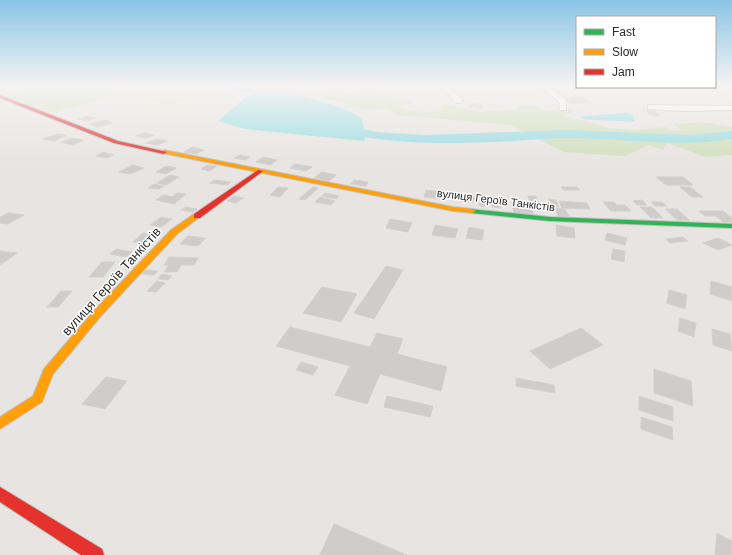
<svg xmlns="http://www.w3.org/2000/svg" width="732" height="555" viewBox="0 0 732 555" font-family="Arial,sans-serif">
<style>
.green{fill:#d1e0bd}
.pitch{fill:#dbe3bb}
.water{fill:#9bdde3}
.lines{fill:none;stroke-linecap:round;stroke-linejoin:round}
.river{fill:#9bdde3;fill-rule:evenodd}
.building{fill:#cfccca;stroke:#d3d0cd}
.street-casing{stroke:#c2c1c2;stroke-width:2}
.fast-casing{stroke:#c2c1c2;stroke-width:2}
.slow-casing{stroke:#c2c1c2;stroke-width:2}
.jam-casing{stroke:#c2c1c2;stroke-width:2}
.street{fill:#fcfbfa;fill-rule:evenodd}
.fast{fill:#30b455;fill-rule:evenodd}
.slow{fill:#ff9f0a;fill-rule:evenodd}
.jam{fill:#e5322d;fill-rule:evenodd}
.labels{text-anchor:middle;stroke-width:3;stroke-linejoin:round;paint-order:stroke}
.far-street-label{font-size:11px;fill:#2a2a2a;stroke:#fff}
.street-label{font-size:13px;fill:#2a2a2a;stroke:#fff}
</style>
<rect width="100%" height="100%" fill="#e8e4e1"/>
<g class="green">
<polygon points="116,86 112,93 115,96 53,112 8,97 25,92 27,89 40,87"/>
<path d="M330 92 362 95 360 92H367L415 102 397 107C413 111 425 115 442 111L441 107 447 105 480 112 517 109 519 105 534 106 548 111 568 108 577 110 565 116 610 128 633 130 665 127 671 130 682 131 674 124 701 122 732 127V155L705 157 667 143 663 150 649 145 625 156 564 152 510 125 398 115 387 108 367 110 324 98Z"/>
</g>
<polygon class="pitch" points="139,86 158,86 201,95 171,105 117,92"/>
<g class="water">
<path d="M271 90C287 92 353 107 361 119 364 124 364 134 365 141L245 129 218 121 247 96Z"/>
<polygon points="627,113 633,115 635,122 581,119 582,116"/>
</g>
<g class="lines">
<g class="river">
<polygon points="234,86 268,91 270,103 281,107 283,109 277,112 260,107 259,95 234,90 233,88"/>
<path d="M335 123 377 132 424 135 568 130 692 135 732 131V139C677 148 624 138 569 138 551 138 532 140 514 141 452 144 391 146 331 130L329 127 331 124Z"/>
</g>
</g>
<g class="building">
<polygon points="568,97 581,97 591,103 571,103 565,99 570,99"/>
<polygon points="469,104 481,104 482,108 469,107"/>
<polygon points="646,110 656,111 659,116 649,115"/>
<polygon points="87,116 96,118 88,121 78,119"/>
<polygon points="106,120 112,123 97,127 90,124"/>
<polygon points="144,133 154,135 146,138 136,136"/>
<polygon points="57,134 67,135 54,141 43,139"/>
<polygon points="73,138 84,140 73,145 61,142"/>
<polygon points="156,139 167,141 158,145 146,143"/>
<polygon points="192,147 204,150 196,154 184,152"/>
<polygon points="104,152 113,155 107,158 96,156"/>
<polygon points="240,155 250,157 245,160 234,158"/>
<polygon points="263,157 277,160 270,165 256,162"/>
<polygon points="295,164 312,167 306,171 290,168"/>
<polygon points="133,165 144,168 130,174 119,172"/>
<polygon points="208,165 217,166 210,171 201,169"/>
<polygon points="166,166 176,168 166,174 156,172"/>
<polygon points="322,172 336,175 329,181 314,178"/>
<polygon points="170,175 179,177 166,185 157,183"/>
<polygon points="656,177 683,177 688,181 661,181"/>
<polygon points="214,180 231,182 227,185 210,183"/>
<polygon points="354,180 368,182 366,186 351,184"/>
<polygon points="661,181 688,181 693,185 666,185"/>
<polygon points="154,184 164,186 159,189 148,188"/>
<polygon points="278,187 288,188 280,197 270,195"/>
<polygon points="313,187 318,188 305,200 299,199"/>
<polygon points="561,187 577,187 580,190 564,190"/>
<polygon points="680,187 690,187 703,197 692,197"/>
<polygon points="426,190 441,192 440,199 424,197"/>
<polygon points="177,193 186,194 174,204 156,200 163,195 172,197"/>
<polygon points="325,193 339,196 336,199 322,196"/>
<polygon points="234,196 243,198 236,203 227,201"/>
<polygon points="528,196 536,196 538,202 530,201"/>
<polygon points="320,197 335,201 331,205 315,202"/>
<polygon points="460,197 476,197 476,202 460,201"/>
<polygon points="548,199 556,200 559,207 551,206"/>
<polygon points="479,200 488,200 489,207 480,206"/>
<polygon points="491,200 499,200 501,208 492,207"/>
<polygon points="642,200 647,205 637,205 633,201"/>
<polygon points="559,201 587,203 590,209 562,208"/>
<polygon points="514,202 528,203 530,207 516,207"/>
<polygon points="603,202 614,202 617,205 625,205 631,211 611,211"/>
<polygon points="651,202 662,202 667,206 655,206"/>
<polygon points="512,206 531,207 533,214 514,213"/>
<polygon points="186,207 197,209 193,212 181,210"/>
<polygon points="640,207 652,207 663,218 651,218"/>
<polygon points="555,208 565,209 569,216 558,216"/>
<polygon points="665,209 677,209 689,220 677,220"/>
<polygon points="699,211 723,211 732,218 732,222 723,222 716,216 705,216"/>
<polygon points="9,213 24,215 8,224 0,223 0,217"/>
<polygon points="161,217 172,219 162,227 150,225"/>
<polygon points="390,219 412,223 408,232 386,228"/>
<polygon points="435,225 458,229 455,238 432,235"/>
<polygon points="556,225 574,228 575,238 557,236"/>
<polygon points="469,227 484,230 482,240 466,238"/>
<polygon points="143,233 153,234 143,243 133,242"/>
<polygon points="607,233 627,238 625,245 605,240"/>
<polygon points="188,236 206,238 198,246 180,244"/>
<polygon points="683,237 688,241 670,243 666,239"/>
<polygon points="718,238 732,245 718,250 703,243"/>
<polygon points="116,249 132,252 126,257 110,254"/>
<polygon points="613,249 625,251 624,262 611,259"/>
<polygon points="0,251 17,253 0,265"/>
<polygon points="169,257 198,258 194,265 181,265 177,272 164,272 169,265 164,265"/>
<polygon points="102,262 115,262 103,277 89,277"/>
<polygon points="386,266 403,270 374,319 354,313"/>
<polygon points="146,270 158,271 154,275 142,274"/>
<polygon points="162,274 172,276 168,280 158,279"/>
<polygon points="157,281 165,283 156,292 147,291"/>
<polygon points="711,281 732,287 732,301 710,294"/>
<polygon points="322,287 357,294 341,322 303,313"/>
<polygon points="669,290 687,295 685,309 667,303"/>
<polygon points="61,291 72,291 58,307 47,307"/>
<polygon points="680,318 696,323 694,337 678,331"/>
<polygon points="290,327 370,347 377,333 403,339 397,354 447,367 441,391 380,374 367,404 335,395 350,366 276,346"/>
<polygon points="581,328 603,345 550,369 530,351"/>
<polygon points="712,329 730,334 732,351 713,345"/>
<polygon points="301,362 318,367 313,375 296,370"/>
<polygon points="654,369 691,381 693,406 654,393"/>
<polygon points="106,377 127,381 105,409 82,404"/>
<polygon points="516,378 554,385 555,393 516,386"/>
<polygon points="387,396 433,406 430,417 384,407"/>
<polygon points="639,396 673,407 673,421 639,410"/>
<polygon points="641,417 672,427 673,440 641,429"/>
<polygon points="334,524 407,555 320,555"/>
<polygon points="717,533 732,541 732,555 715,555"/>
</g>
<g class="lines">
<g class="street-casing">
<g id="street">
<polygon points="441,86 448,86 462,99 462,103 456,103"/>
<polygon points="540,86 547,86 566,99 566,110 560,110 559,102"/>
<polygon points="725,86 732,86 732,88 726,87"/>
<polygon points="648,105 732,106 732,110 679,111 651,109 648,109"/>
</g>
</g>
<g class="fast-casing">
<polygon id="fast" points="469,209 550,217 732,224 732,228 550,221 472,213 468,211"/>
</g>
<g class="slow-casing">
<g id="slow">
<polygon points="164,150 453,207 472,209 476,211 472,213 453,211 162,153 162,151"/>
<polygon points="194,214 200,214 201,216 177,234 100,317 53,374 42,402 0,429 0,417 33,396 44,369 92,313 171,230"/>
</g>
</g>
<g class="jam-casing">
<g id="jam">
<polygon points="0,95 118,141 167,152 164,154 114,143 0,98"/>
<polygon points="258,170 263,171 200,218 194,218 194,214"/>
<polygon points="0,487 102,549 104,555 81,555 0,502"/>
</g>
</g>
<use href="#street" class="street"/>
<use href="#fast" class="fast"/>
<use href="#slow" class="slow"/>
<use href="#jam" class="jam"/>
</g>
<linearGradient id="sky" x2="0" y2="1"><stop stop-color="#89c4e6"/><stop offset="0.52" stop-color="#f5f3f2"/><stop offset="1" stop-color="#f5f3f2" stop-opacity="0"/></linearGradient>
<rect width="732" height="164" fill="url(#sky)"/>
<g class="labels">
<g class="far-street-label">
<text transform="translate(496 200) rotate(7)" y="4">вулиця Героїв Танкістів</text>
</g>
<g class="street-label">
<text transform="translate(111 281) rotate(-48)" y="5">вулиця Героїв Танкістів</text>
</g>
</g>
<rect x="576" y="16" width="140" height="72" fill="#ffffff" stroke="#aaaaaa"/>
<rect x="584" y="29" width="20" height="6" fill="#30b455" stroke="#aaaaaa"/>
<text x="612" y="36" font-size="12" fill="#2a2a2a">Fast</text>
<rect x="584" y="49" width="20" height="6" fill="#ff9f0a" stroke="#aaaaaa"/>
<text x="612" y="56" font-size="12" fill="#2a2a2a">Slow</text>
<rect x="584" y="69" width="20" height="6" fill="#e5322d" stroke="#aaaaaa"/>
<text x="612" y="76" font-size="12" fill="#2a2a2a">Jam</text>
</svg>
